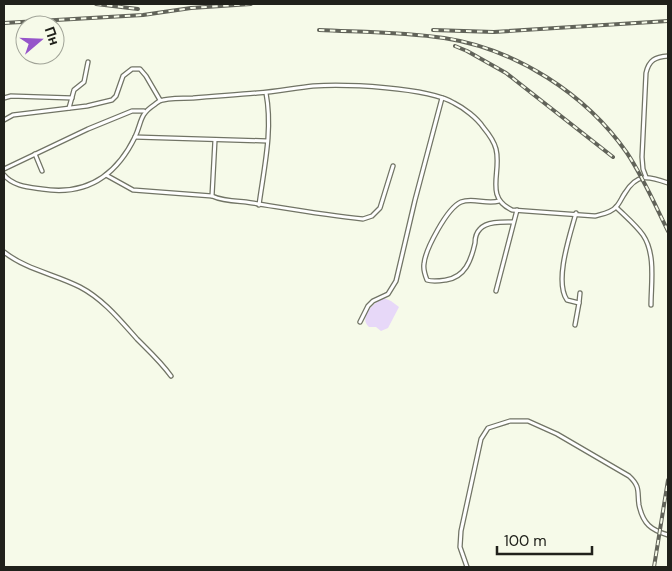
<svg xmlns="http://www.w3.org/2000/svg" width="672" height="571" viewBox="0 0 672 571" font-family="'DM Sans',sans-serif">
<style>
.water{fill:#e7d8f8}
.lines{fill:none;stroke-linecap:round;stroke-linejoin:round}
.service-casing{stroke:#717465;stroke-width:5.5}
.service{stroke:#fff;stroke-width:3}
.rail-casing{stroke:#616359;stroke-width:4}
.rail{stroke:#f6fae9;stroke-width:2;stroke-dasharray:5.5;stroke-linecap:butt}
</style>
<rect width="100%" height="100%" fill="#f6fae9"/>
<path class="water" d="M384 298 391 301 399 307 388 328 381 331 376 327H369C358 317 374 302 384 298Z"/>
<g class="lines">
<g class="service-casing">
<g id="service">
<polyline points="4,98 11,96 72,98"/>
<polyline points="69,108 74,90 84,82 88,62"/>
<polyline points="4,120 13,115 87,106 112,100 116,96 123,76 132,69 140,69 146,76 160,100"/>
<polyline points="135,137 267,141"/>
<path d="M215 140 212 196C223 201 234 201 246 202 285 208 324 215 363 219L372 216 380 208 393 166"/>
<polyline points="35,154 42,171"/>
<polyline points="4,169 88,129 132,111 144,111"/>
<path d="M4 175C13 186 28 187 42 189 86 196 116 176 135 137 142 122 139 115 154 105 157 103 159 100 163 100 172 98 183 98 193 98 214 96 236 95 257 93 276 92 294 88 313 86 345 84 427 87 454 103 464 108 477 118 483 127 488 133 494 141 496 149 502 172 484 197 512 210L595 216C602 214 611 213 616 207 620 203 622 197 625 193 637 173 648 176 668 183"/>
<polyline points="106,175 133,190 212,196"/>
<path d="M646 177 643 169 642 157 646 73C649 60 655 57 668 56"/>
<path d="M499 201C486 205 473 197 461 202 447 208 425 250 424 264 423 270 425 275 427 280 433 282 439 281 446 280 465 277 471 261 475 243 475 239 476 233 480 229 487 221 504 222 513 222"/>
<path d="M259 205C264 168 273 130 266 93"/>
<path d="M616 207C625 216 636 225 643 235 656 254 651 284 651 305"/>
<path d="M4 252C27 270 55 274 80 287 103 299 120 320 137 339 149 351 161 362 171 376"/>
<polyline points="496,291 517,210"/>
<polyline points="579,303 580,293"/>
<polyline points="360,322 368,306 373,301 388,294 396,281 415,200 442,98"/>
<path d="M575 325 579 303 567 300C554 281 570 235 576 213"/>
<path d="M467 567 460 547 461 531 481 439 488 428 510 421H528L557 434 629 476C641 487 637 492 639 505 643 524 651 530 668 535"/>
</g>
</g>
<use href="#service" class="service"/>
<g class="rail-casing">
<g id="rail">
<polyline points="96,4 138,9"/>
<polyline points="4,23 143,15 191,8 251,4"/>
<path d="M319 30C360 32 403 32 444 38 516 49 586 94 627 153 643 177 655 205 668 231"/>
<polyline points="433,30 494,32 668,21"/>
<polyline points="455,46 467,51 506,73 613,157"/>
<polyline points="654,567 668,480"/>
</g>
</g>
<use href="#rail" class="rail"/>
</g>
<rect width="672" height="571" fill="none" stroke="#20211b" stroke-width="10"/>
<g transform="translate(40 40) rotate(71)"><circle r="24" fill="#f6fae9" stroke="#a0a397"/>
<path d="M0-4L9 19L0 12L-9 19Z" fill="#9655ca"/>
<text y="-8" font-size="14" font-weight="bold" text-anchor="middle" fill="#20211b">Пн</text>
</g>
<path d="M497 546v8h95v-8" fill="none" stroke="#20211b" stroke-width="2.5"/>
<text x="504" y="546" font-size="15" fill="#20211b" stroke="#f6fae9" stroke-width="4" paint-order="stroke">100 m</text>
</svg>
